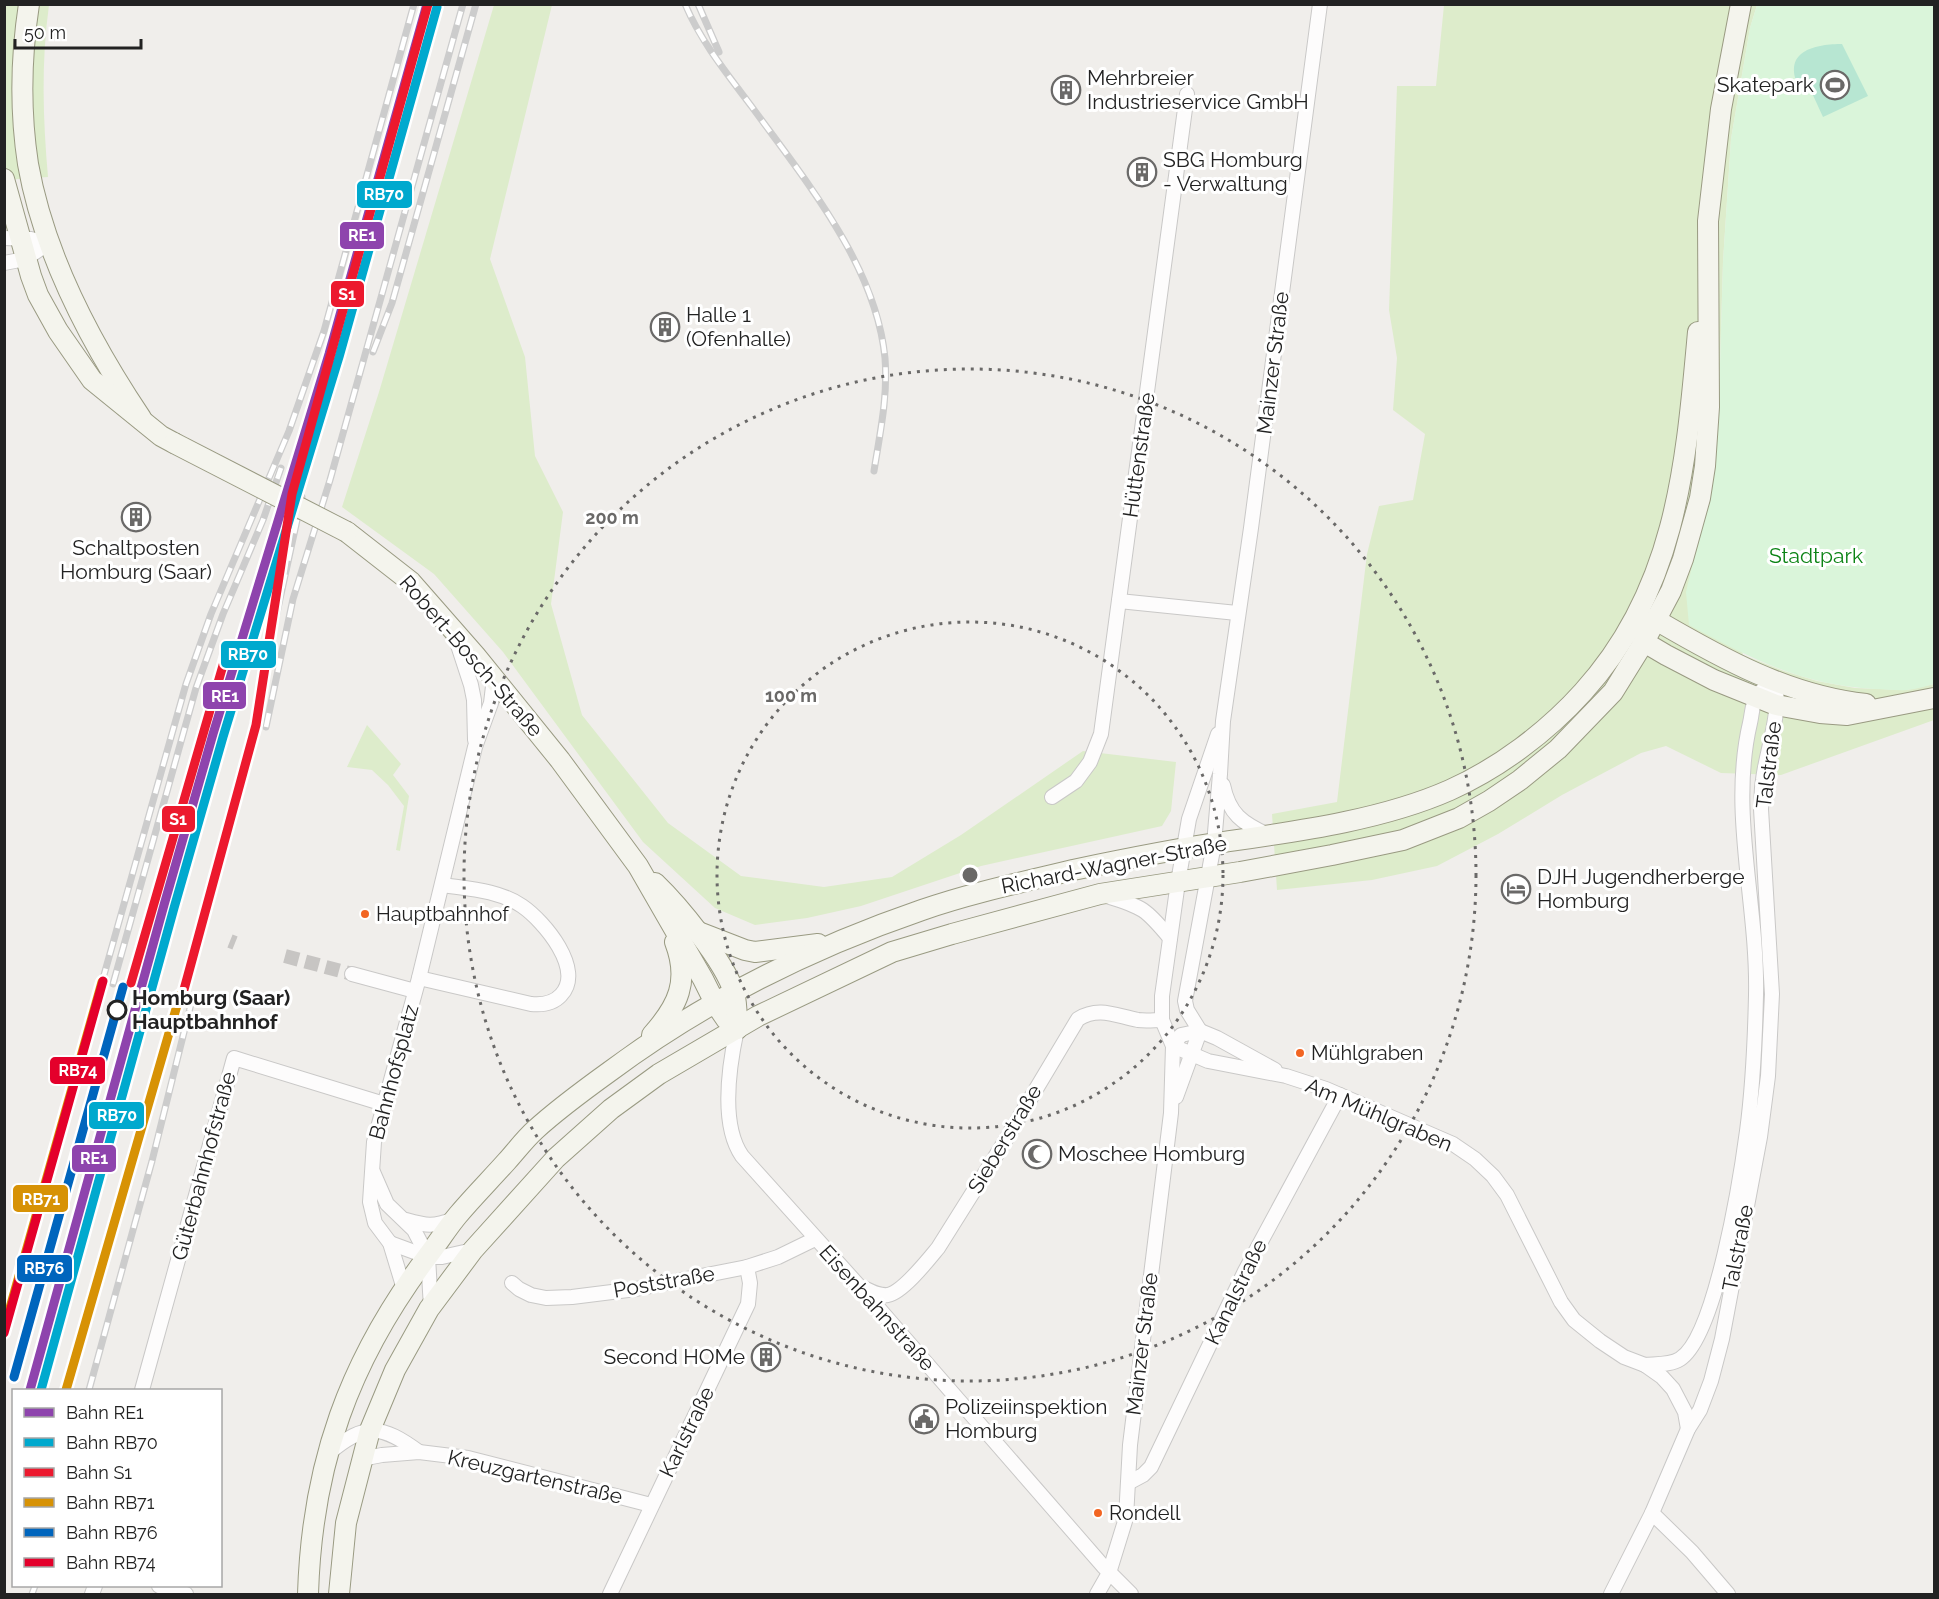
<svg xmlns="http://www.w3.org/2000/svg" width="1939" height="1599" viewBox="0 0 1939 1599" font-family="Raleway,sans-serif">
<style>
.grass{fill:#ddeccb}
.park{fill:#daf5da}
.pitch{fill:#b7e6d2}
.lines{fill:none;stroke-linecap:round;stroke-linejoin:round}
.street-tunnel{stroke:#c7c5c3;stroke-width:14;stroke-dasharray:14 7;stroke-linecap:butt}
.street-casing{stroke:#c9c8c7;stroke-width:16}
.secondary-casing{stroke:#999a82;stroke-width:22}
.street{stroke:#fdfcfc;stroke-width:14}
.secondary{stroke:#f4f4ed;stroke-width:20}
.rail-casing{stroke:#ccc;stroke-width:7}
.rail{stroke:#fff;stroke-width:4.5;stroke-dasharray:14;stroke-linecap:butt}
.secondary-bridge-casing{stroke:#999a82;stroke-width:22;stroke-linecap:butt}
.secondary-bridge{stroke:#f4f4ed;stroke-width:20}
.rail-1-casing{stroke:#fff;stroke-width:14}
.rail-2-casing{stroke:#fff;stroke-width:14}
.rail-3-casing{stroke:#fff;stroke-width:14}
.rail-4-casing{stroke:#fff;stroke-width:14}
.rail-5-casing{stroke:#fff;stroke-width:14}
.rail-6-casing{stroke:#fff;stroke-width:14}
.rail-1{stroke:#8e44ad;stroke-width:9}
.rail-2{stroke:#00a9ce;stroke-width:9}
.rail-3{stroke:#ec192e;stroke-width:9}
.rail-4{stroke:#d79205;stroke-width:9}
.rail-5{stroke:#0065bd;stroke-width:9}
.rail-6{stroke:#e4002b;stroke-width:9}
.ring{fill:none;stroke:#6a6968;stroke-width:3;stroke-dasharray:3 6}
.bus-dot{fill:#f26522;stroke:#fff;stroke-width:2}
.stop-dot{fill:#fff;stroke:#222;stroke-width:3}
.labels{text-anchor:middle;stroke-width:6;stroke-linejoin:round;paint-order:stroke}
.bus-label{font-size:20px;fill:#222;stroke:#fff;text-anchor:start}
.poi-label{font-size:21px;fill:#222;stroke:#fff;text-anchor:start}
.street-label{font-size:21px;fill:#222;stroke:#fff}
.park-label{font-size:21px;fill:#0c8416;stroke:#fff}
.stop-label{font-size:21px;font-weight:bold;fill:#222;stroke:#fff;text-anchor:start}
.centre{fill:#6a6968;stroke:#fff;stroke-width:3}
.ring-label{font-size:18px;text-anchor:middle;font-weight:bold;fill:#6a6968;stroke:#fff;stroke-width:6;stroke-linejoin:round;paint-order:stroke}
.line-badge{stroke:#fff;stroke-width:2}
.badge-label{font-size:16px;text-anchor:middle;font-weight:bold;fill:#fff}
</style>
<rect width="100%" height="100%" fill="#f0eeeb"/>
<g class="grass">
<path d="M5 5H49C41 62 43 119 48 177L5 180Z"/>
<polygon points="494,5 552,5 490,259 525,357 535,456 563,512 551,604 582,715 668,823 741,876 824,887 892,877 961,835 1083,751 1176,762 1171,811 1162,826 981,866 861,906 807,918 755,925 715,908 643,842 503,652 434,574 342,507 379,392"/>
<polygon points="1444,5 1757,5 1750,28 1731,139 1723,262 1718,432 1707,502 1743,655 1784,671 1817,681 1855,688 1907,690 1934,684 1934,720 1781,775 1721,773 1666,746 1641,753 1562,795 1498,834 1437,866 1372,880 1277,890 1272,814 1337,802 1367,554 1379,506 1413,500 1425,434 1393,410 1397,358 1389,310 1397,86 1436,86"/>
<polygon points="367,725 401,764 393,775 409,796 400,851 396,850 404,806 388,785 372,770 347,767"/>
</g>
<path class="park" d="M1757 5H1934V684C1926 686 1916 689 1907 690 1897 691 1885 689 1875 689 1803 685 1751 659 1689 625L1686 592 1707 502 1718 432 1723 262 1731 139 1750 28Z"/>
<path class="pitch" d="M1842 44 1868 96 1823 117 1806 80 1797 83C1784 50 1817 44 1842 44Z"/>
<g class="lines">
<g class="street-tunnel">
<polyline points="230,941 235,943"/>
<polyline points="285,956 352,974"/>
</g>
<g class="street-casing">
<g id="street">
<polyline points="4,238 31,239 49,243"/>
<polyline points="4,263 25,259 49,243"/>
<polyline points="1119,601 1237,613"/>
<polyline points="454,633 471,685 474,700 475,740"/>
<path d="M1223 785C1229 814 1242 823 1268 835"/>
<polyline points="1052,797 1076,781 1090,762 1101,734 1187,94"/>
<path d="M1107 896C1143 907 1146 909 1170 938"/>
<polyline points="352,974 415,991"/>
<path d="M419 978 531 1004C542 1005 553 1004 561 995 585 970 544 921 522 906 498 890 470 889 442 885"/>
<path d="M737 1029C729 1066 720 1124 742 1156L868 1296 1103 1566 1131 1594"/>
<polyline points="1200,1031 1187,1010 1185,1001 1214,844 1220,774 1223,721 1251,528 1320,4"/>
<polyline points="1173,1046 1208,1061 1286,1076 1326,1089 1453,1144 1475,1159 1493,1176 1507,1195 1561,1302 1574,1320 1600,1341 1624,1357 1645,1365 1662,1377 1673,1389 1685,1412 1688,1429"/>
<polyline points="1173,1046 1181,1035 1200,1031 1217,1038 1275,1070"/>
<polyline points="1176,1097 1200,1031"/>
<polyline points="373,1172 387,1204 414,1230 428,1257 431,1308"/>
<path d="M406 1220C427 1226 433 1227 454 1219"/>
<polyline points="390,1243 428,1257 442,1257 473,1250"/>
<polyline points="512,1283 519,1289 531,1295 546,1298 572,1297 636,1289 747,1267 778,1257 815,1239"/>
<path d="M864 1288C872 1292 879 1296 888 1295 903 1292 928 1260 938 1248L1002 1146 1078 1019C1099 1006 1116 1016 1138 1020 1146 1021 1155 1020 1162 1020"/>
<polyline points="404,1289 390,1243 375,1223 370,1202 374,1142 419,978 475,747 491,703 494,678"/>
<polyline points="142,1390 234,1058 384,1104"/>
<path d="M329 1453C365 1422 382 1425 419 1452"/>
<polyline points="361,1459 382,1455 419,1452 468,1458 651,1505"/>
<polyline points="1128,1483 1143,1475 1151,1467 1245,1271 1340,1095"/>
<polyline points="1652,1513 1692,1552 1728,1594"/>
<polyline points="159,1586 186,1594"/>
<polyline points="92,1594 95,1586"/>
<polyline points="610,1594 748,1304 750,1283 747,1267"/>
<polyline points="1097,1594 1109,1573 1126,1518 1130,1445 1171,1113 1173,1046 1162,1020 1162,996 1178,882 1189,819 1218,734"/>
<path d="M1611 1594 1652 1513 1688 1429 1700 1410 1711 1381 1722 1339 1760 1137 1768 1076 1772 994 1761 809C1762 800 1761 790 1763 780 1766 751 1783 710 1774 682 1768 686 1761 690 1757 696 1752 703 1752 715 1750 723 1729 812 1758 904 1756 995 1755 1040 1753 1086 1747 1131 1741 1176 1716 1336 1680 1359 1671 1365 1656 1364 1645 1365"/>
</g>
</g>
<g class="secondary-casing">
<g id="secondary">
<path d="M29 4C21 56 20 112 28 164 44 255 90 342 141 418"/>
<polyline points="4,179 31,276 38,295 58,331 92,380 161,436 174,443"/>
<polyline points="347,532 411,582 475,655 560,760 638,866 703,979 715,1003 726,1019 737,1029"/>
<path d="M1644 620H1656C1721 658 1789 696 1866 704"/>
<polyline points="1638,631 1644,642 1666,655 1714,680 1776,705 1820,713 1847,715 1934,698"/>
<path d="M655 883C679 906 724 961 734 992 737 1004 737 1017 737 1029"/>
<polyline points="696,931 745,950 755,952 818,944"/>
<path d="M652 1035C678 1006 690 981 675 942"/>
<path d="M308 1594C312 1464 349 1361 427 1257 438 1243 447 1228 458 1215 474 1196 491 1179 507 1161 516 1151 525 1139 535 1130 558 1109 584 1090 609 1072 703 1002 811 948 922 910 971 893 1023 882 1073 870 1121 860 1169 850 1217 843 1292 832 1380 821 1450 790 1499 768 1547 732 1583 692 1677 589 1686 463 1698 332"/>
<polyline points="339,1594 346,1523 370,1430 395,1370 429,1309 473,1250 556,1158 611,1109 659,1074 758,1016 892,952 952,934 1100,894 1240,872 1332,855 1403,840 1459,818 1489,801 1520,780 1558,749 1613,692 1644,642 1671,591 1683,559 1700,498 1705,466 1709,407 1708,221 1721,109 1741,4"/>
</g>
</g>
<use href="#street" class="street"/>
<use href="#secondary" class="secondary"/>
<g class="rail-casing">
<g id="rail">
<path d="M685 4C701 42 728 75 752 107 805 180 876 265 885 358 888 397 880 433 874 471"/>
<polyline points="698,4 719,52"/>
<polyline points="373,352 392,303 476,4"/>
<polyline points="266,727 293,599 330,480 463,4"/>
<polyline points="102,982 186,684 211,614 289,431 324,331 414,4"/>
<polyline points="113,984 196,688 223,614 263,520 281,468"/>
<polyline points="180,995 239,789 302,497"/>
<polyline points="89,1390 152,1161 192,1000"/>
<polyline points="32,1594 35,1586"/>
</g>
</g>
<use href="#rail" class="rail"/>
<g class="secondary-bridge-casing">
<polyline id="secondary-bridge" points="174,443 347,532"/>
</g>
<use href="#secondary-bridge" class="secondary-bridge"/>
<g class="rail-1-casing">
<polyline id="rail-1" points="30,1390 164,905 213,734 329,354 427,4"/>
</g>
<g class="rail-2-casing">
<polyline id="rail-2" points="41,1390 174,908 223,737 339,357 437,7"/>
</g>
<g class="rail-3-casing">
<g id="rail-3">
<polyline points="131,983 226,655"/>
<polyline points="182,997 256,725 292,494 428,4"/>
</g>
</g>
<g class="rail-4-casing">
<g id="rail-4">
<polyline points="4,1329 102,982"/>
<polyline points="66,1390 180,995"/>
</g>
</g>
<g class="rail-5-casing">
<polyline id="rail-5" points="14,1377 123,987"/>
</g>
<g class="rail-6-casing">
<polyline id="rail-6" points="4,1333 103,981"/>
</g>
<use href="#rail-1" class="rail-1"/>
<use href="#rail-2" class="rail-2"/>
<use href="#rail-3" class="rail-3"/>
<use href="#rail-4" class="rail-4"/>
<use href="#rail-5" class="rail-5"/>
<use href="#rail-6" class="rail-6"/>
</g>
<g class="ring">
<circle cx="970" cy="875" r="253"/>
<circle cx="970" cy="875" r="506"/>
</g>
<defs>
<g id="stadium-ring" transform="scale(1.5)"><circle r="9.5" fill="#fff" stroke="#6a6968" stroke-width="1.5"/><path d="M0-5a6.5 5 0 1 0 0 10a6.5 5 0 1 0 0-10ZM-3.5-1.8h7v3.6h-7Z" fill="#6a6968"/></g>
<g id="building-ring" transform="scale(1.5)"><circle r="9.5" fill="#fff" stroke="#6a6968" stroke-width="1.5"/><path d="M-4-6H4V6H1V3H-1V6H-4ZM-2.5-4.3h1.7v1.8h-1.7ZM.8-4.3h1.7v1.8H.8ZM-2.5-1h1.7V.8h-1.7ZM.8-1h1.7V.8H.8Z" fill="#6a6968"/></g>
<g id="hotel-ring" transform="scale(1.5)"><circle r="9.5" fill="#fff" stroke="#6a6968" stroke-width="1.5"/><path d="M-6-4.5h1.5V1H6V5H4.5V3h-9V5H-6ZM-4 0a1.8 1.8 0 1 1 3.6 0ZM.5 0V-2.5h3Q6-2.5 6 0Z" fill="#6a6968"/></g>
<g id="mosque-ring" transform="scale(1.5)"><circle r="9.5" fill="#fff" stroke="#6a6968" stroke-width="1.5"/><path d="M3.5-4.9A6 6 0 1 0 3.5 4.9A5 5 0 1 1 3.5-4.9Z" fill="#6a6968"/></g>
<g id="civic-ring" transform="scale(1.5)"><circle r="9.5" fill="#fff" stroke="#6a6968" stroke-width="1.5"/><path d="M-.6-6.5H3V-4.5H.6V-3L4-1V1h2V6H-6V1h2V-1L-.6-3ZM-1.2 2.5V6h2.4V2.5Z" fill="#6a6968"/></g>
</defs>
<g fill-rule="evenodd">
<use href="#stadium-ring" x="1835" y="85"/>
<use href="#building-ring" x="1066" y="90"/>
<use href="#building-ring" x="1142" y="172"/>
<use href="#building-ring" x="665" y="327"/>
<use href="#building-ring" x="136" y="517"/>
<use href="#hotel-ring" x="1516" y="889"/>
<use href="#mosque-ring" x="1037" y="1154"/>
<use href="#building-ring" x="766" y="1357"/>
<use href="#civic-ring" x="924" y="1419"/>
</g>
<g class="bus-dot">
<circle cx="365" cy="914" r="5"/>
<circle cx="1300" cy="1053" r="5"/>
<circle cx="1098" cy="1513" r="5"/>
</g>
<circle class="stop-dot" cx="117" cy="1010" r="9"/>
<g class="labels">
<g class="bus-label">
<text x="376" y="921">Hauptbahnhof</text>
<text x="1311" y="1060">Mühlgraben</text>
<text x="1109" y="1520">Rondell</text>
</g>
<g class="poi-label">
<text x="1087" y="85">Mehrbreier<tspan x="1087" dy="24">Industrieservice GmbH</tspan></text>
<text x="1814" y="92" text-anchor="end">Skatepark</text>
<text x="1163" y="167">SBG Homburg<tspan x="1163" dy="24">- Verwaltung</tspan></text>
<text x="686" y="322">Halle 1<tspan x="686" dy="24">(Ofenhalle)</tspan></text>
<text x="136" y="555" text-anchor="middle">Schaltposten<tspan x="136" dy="24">Homburg (Saar)</tspan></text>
<text x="1537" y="884">DJH Jugendherberge<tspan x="1537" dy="24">Homburg</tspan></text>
<text x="1058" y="1161">Moschee Homburg</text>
<text x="745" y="1364" text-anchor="end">Second HOMe</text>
<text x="945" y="1414">Polizeiinspektion<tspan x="945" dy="24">Homburg</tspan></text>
</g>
<g class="street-label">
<text transform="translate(1273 363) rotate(-83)" y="7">Mainzer Straße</text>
<text transform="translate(1139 455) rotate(-82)" y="7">Hüttenstraße</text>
<text transform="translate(471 656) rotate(49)" y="7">Robert-Bosch-Straße</text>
<text transform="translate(1769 765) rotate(-83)" y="7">Talstraße</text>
<text transform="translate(1114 865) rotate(-11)" y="7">Richard-Wagner-Straße</text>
<text transform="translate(394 1072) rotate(-75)" y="7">Bahnhofsplatz</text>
<text transform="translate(1379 1115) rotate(23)" y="7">Am Mühlgraben</text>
<text transform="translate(1005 1139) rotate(-59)" y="7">Sieberstraße</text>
<text transform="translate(204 1166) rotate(-75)" y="7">Güterbahnhofstraße</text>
<text transform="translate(1738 1248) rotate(-79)" y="7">Talstraße</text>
<text transform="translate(664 1282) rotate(-10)" y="7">Poststraße</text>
<text transform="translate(1236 1292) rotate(-64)" y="7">Kanalstraße</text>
<text transform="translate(877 1308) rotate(48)" y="7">Eisenbahnstraße</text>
<text transform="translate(1142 1344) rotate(-83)" y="7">Mainzer Straße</text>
<text transform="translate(687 1432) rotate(-64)" y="7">Karlstraße</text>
<text transform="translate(535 1477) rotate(13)" y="7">Kreuzgartenstraße</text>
</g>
<g class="park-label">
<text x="1816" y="563">Stadtpark</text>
</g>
<g class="stop-label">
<text x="132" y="1005">Homburg (Saar)<tspan x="132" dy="24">Hauptbahnhof</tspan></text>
</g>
</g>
<circle cx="970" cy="875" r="9" class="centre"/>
<g class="ring-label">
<text x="612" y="524">200 m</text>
<text x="791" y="702">100 m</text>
</g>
<g class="line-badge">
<rect x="356" y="180" width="57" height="29" rx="6" fill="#00a9ce"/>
<rect x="339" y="221" width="46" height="29" rx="6" fill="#8e44ad"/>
<rect x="330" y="280" width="35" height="28" rx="6" fill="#ec192e"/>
<rect x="220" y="640" width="57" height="29" rx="6" fill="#00a9ce"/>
<rect x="202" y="681" width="45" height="29" rx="6" fill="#8e44ad"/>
<rect x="161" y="805" width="35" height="28" rx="6" fill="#ec192e"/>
<rect x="49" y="1056" width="57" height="29" rx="6" fill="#e4002b"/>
<rect x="88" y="1101" width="57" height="29" rx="6" fill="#00a9ce"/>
<rect x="71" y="1144" width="46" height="29" rx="6" fill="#8e44ad"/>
<rect x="12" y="1184" width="57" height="29" rx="6" fill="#d79205"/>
<rect x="16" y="1254" width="57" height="29" rx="6" fill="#0065bd"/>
</g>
<g class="badge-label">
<text x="384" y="200">RB70</text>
<text x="362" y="241">RE1</text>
<text x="347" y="300">S1</text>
<text x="248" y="660">RB70</text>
<text x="225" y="702">RE1</text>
<text x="178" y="825">S1</text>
<text x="78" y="1076">RB74</text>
<text x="117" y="1121">RB70</text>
<text x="94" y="1164">RE1</text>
<text x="41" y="1205">RB71</text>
<text x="44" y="1274">RB76</text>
</g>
<rect width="1939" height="1599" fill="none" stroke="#222222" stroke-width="12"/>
<rect x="12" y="1389" width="210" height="198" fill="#ffffff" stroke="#a7a7a7" stroke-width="1.5"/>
<rect x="24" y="1408" width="30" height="9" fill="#8e44ad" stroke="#a7a7a7" stroke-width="1.5"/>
<text x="66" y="1419" font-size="18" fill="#222222">Bahn RE1</text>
<rect x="24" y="1438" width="30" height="9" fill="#00a9ce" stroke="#a7a7a7" stroke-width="1.5"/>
<text x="66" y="1449" font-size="18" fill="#222222">Bahn RB70</text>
<rect x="24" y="1468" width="30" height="9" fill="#ec192e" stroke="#a7a7a7" stroke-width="1.5"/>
<text x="66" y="1479" font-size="18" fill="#222222">Bahn S1</text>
<rect x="24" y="1498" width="30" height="9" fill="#d79205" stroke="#a7a7a7" stroke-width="1.5"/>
<text x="66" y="1509" font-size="18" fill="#222222">Bahn RB71</text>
<rect x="24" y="1528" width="30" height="9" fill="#0065bd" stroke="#a7a7a7" stroke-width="1.5"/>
<text x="66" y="1539" font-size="18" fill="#222222">Bahn RB76</text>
<rect x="24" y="1558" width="30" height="9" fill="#e4002b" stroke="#a7a7a7" stroke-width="1.5"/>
<text x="66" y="1569" font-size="18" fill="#222222">Bahn RB74</text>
<path d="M15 39v9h126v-9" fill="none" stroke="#222222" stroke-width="3"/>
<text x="24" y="39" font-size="18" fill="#222222" stroke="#ffffff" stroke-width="4.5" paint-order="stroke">50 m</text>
</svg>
